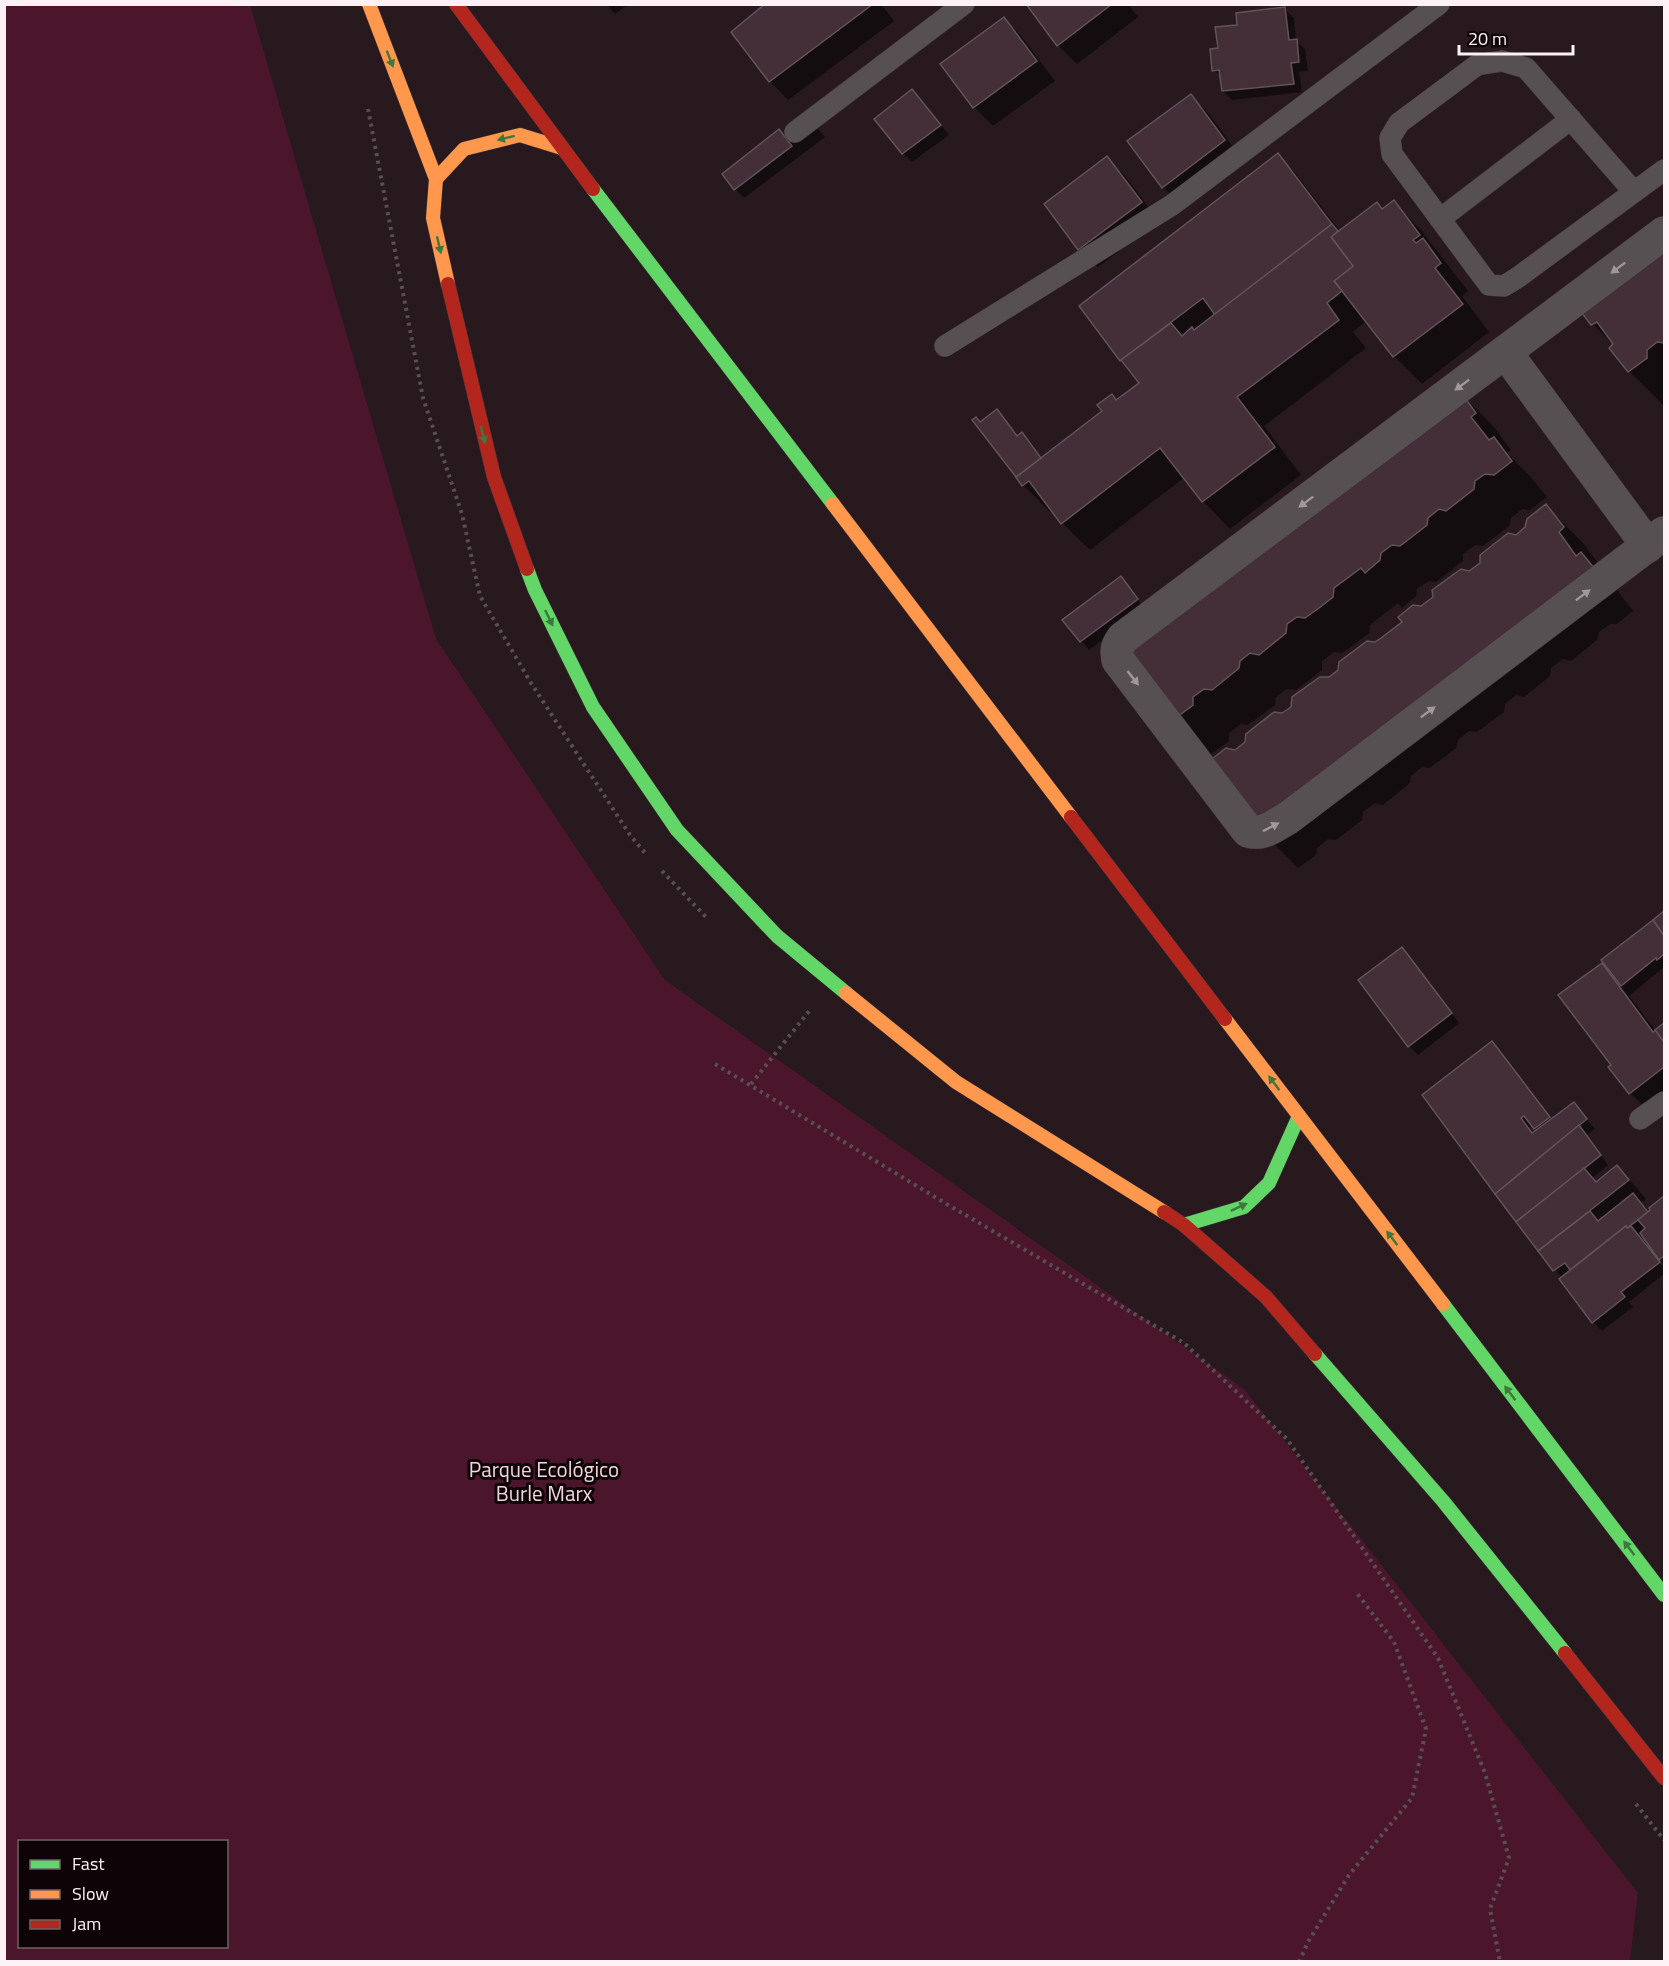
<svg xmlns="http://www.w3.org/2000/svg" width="1669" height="1966" viewBox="0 0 1669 1966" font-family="'Titillium Web',sans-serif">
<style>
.green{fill:#4b162c;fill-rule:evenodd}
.shadow{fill:#0007;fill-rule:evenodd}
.building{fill:#442e37;stroke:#615458;stroke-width:1.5}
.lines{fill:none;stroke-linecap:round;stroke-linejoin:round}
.lane-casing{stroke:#403439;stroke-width:22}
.street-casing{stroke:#403439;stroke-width:34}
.fast-casing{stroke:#403439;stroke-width:15}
.slow-casing{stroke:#403439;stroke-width:15}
.jam-casing{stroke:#403439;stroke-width:15}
.path{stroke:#575052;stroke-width:4;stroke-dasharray:3 4.5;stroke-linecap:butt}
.lane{stroke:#565052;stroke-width:21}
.street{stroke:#565052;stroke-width:33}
.fast{stroke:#63d668;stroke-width:14}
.slow{stroke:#ff974d;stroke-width:14}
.jam{stroke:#b3261e;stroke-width:14}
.oneway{fill:#3d783c}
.oneway2{fill:#a1989b}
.labels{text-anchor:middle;stroke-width:6;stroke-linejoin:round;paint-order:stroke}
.park-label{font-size:21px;fill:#f0d5dd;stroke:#0e0407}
</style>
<rect width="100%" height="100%" fill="#27191e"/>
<path class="green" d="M5 4 250 5 436 639 665 980 1244 1389 1638 1893 1630 1961H5ZM20 1842H226V1946H20Z"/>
<g class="shadow">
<polygon points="606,4 628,4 615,14"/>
<polygon points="767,4 881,4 894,21 788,100 770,81"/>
<polygon points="1028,4 1128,4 1138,17 1077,64 1058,45"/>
<polygon points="1285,9 1294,18 1296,41 1305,49 1308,71 1299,72 1302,92 1232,100 1223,91 1222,78 1214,70 1220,49 1239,26"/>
<polygon points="1004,19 1022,37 1055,81 993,126 974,107 942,64"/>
<polygon points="912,91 949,135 912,162 903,153"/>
<polygon points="1191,96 1209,114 1242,159 1181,205 1163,187"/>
<polygon points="806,115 825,137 744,198 735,189 782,134"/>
<polygon points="1278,155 1296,174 1340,231 1377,204 1383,210 1393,202 1421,230 1450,268 1468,291 1462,296 1489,332 1422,384 1394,356 1366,321 1353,332 1366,348 1264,426 1301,475 1230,529 1203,501 1185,477 1090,550 1062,523 1053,511 1051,513 1023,485 980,423 996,411 1019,437 1022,434 1031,443 1042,459 1141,383 1121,360"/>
<polygon points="1107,158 1125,176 1159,221 1098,267 1079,249"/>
<polygon points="1664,233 1664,406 1629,371 1614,346 1593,324 1575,302"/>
<polygon points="1457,390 1493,426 1511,450 1507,453 1529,475 1547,497 1530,510 1522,509 1511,518 1510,525 1483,546 1475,545 1463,554 1463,561 1436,582 1429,581 1417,589 1416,596 1402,608 1398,603 1370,625 1369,633 1355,644 1342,653 1334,652 1322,661 1322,670 1296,690 1287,689 1276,697 1275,705 1248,725 1241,724 1229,733 1229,741 1210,755 1157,696"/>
<polygon points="1546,506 1582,542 1599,564 1595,568 1617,590 1633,611 1617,624 1610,624 1599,632 1597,640 1571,661 1563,659 1551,668 1550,676 1524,697 1516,695 1505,704 1504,712 1477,732 1469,731 1458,740 1456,748 1430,768 1422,767 1411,776 1410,783 1383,805 1375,803 1363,812 1362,820 1336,840 1328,839 1317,848 1316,855 1298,868 1262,832 1235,751 1516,537"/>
<polygon points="1121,578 1145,609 1089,650 1081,641"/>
<polygon points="1664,913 1664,967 1629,996 1656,1031 1664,1024 1664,1099 1649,1111 1630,1093 1613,1065 1602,965 1612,975 1613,973 1603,960"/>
<polygon points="1402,949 1410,958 1459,1023 1418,1055 1409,1046"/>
<path d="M1491 1043 1500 1052 1552 1120 1574 1104 1595 1129 1587 1135 1608 1165 1592 1178 1597 1183 1617 1167 1635 1186 1646 1199 1641 1203 1650 1212 1651 1208 1664 1198V1263L1650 1244 1647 1246 1664 1268V1274L1629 1302 1633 1307 1602 1331 1593 1322 1562 1278 1517 1221ZM1533 1125 1538 1131 1533 1134 1529 1128Z"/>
</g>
<g class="building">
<polygon points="765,4 873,4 769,82 731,32"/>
<polygon points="1026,4 1112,4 1057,46"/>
<polygon points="1285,7 1289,40 1297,39 1299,62 1291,63 1294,84 1222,91 1219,70 1212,71 1210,49 1218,48 1215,27 1237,25 1236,13"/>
<polygon points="1004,17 1037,61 973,108 940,64"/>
<polygon points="912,89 941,125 902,154 874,119"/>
<polygon points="1191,94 1225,140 1162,188 1127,141"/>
<polygon points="779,129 792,146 734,190 722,174"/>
<polygon points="1278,153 1332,224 1215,315 1203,298 1120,361 1079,306"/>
<polygon points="1107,156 1142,202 1078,250 1044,204"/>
<polygon points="1394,200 1420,235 1413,240 1416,243 1423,238 1441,263 1435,268 1463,304 1393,357 1334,281 1353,266 1331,237 1377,202 1382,209"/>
<polygon points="1332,224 1338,231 1331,237 1353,266 1334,281 1342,291 1327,303 1339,320 1237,397 1275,447 1202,502 1160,448 1061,524 1029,481 1022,486 1015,476 1016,477 1102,411 1097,405 1112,394 1116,400 1139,383 1121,360 1171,323 1182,336 1192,327 1194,330"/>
<polygon points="1664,231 1664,343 1657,342 1647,350 1647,358 1628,372 1609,348 1613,344 1597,322 1591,325 1573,301"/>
<polygon points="1458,388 1476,413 1471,417 1489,440 1494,437 1512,461 1494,475 1485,474 1475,481 1474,489 1446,511 1439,509 1428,518 1427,525 1400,546 1392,545 1381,553 1380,560 1365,573 1361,568 1334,588 1333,597 1319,608 1305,618 1297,617 1287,624 1286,633 1259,655 1250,653 1240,661 1239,668 1212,690 1204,689 1193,697 1193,705 1173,720 1119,649"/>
<polygon points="997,409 1017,436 1022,432 1041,458 1016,477 972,420 976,417 980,422"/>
<polygon points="1546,504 1564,527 1559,532 1576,556 1581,552 1599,574 1261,833 1207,763 1226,748 1235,750 1245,742 1246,734 1274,712 1282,713 1291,707 1292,697 1320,677 1329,677 1338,670 1339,662 1367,641 1375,642 1381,638 1402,622 1398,617 1413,605 1421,606 1433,597 1432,590 1461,569 1469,571 1480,563 1480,555 1508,533 1516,535 1525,527 1527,519"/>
<polygon points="1121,576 1138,599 1080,642 1062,620"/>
<polygon points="1664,911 1664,936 1653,920"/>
<polygon points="1653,920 1664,936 1664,954 1657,960 1656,958 1621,986 1601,960"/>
<polygon points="1402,947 1452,1013 1408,1047 1358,980"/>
<polygon points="1602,963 1653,1032 1656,1030 1664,1042 1664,1067 1629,1094 1608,1067 1611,1065 1558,995"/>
<polygon points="1664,1023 1664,1042 1655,1030"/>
<polygon points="1492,1041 1550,1117 1534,1129 1524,1116 1521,1118 1532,1133 1574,1102 1587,1119 1495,1194 1422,1095"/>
<polygon points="1579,1125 1601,1155 1516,1222 1495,1194"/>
<polygon points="1617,1165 1629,1180 1538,1251 1516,1222 1584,1168 1596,1182"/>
<polygon points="1633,1193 1648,1212 1627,1228 1626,1226 1570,1270 1565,1263 1553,1271 1538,1251 1590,1211 1598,1221"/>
<polygon points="1664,1196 1664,1256 1659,1260 1640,1233 1645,1228 1638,1220 1650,1210 1649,1208"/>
<polygon points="1626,1226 1627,1228 1631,1226 1660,1262 1621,1292 1625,1297 1592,1323 1559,1279"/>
</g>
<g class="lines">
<g class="lane-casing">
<g id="lane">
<polyline points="795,132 964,4"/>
<polyline points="1634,192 1526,68 1502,61 1477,65 1399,123 1390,138 1392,154 1489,285 1504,286 1517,278 1664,170"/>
<polyline points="1440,219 1571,119"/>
<polyline points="945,346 1172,205 1439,4"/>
<polyline points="1640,1119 1664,1102"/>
</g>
</g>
<g class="street-casing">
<g id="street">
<path d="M1664 233 1123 638C1117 646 1116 650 1118 660L1248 831C1263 836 1275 825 1288 818L1664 533"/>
<polyline points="1506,353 1648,546"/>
</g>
</g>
<g class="fast-casing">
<g id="fast">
<polyline points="593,189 833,504"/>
<polyline points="527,569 535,590 593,707 677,830 777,936 846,993"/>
<polyline points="1184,1225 1244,1207 1269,1183 1299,1116"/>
<polyline points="1443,1304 1664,1595"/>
<polyline points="1315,1354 1443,1501 1565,1653"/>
</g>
</g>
<g class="slow-casing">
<g id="slow">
<polyline points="369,4 436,179 433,218 448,284"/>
<polyline points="436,179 464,149 520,135 562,148"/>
<polyline points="833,504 1071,817"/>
<polyline points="846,993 956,1082 1164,1212"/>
<polyline points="1225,1019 1443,1304"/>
</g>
</g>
<g class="jam-casing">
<g id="jam">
<polyline points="456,4 593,189"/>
<polyline points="448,284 494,477 527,569"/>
<polyline points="1071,817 1225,1019"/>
<polyline points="1164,1212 1184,1225 1266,1297 1315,1354"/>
<polyline points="1565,1653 1664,1778"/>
</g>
</g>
<g class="path">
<polyline points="368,109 423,398 462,514 480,596 531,683 630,835 646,854"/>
<polyline points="662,871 706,917"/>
<polyline points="715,1064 945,1203 1184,1343 1287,1439 1438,1658 1485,1773 1509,1858 1490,1909 1500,1962"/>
<polyline points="751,1084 810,1010"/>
<polyline points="1636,1804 1664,1840"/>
<polyline points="1299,1962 1308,1942 1349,1875 1412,1798 1426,1729 1394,1642 1356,1592"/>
</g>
<use href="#lane" class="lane"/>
<use href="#street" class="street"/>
<use href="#fast" class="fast"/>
<use href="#slow" class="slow"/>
<use href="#jam" class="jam"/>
</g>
<defs><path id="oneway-solid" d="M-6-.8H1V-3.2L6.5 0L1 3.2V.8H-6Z" transform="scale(1.5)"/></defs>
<g class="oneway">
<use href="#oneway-solid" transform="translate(390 59) rotate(69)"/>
<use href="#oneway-solid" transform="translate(506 138) rotate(166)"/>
<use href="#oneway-solid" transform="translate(439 245) rotate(77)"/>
<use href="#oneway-solid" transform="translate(483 435) rotate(76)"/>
<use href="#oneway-solid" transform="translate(549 618) rotate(64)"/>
<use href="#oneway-solid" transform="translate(1274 1083) rotate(-127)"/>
<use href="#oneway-solid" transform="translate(1239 1207) rotate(-25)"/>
<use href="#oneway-solid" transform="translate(1392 1238) rotate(-127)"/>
<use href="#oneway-solid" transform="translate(1510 1393) rotate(-127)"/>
<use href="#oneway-solid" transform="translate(1629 1548) rotate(-127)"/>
</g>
<g class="oneway2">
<use href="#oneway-solid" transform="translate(1618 268) rotate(143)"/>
<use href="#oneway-solid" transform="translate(1462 385) rotate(143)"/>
<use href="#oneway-solid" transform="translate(1306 502) rotate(143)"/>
<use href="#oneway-solid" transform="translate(1583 595) rotate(-37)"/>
<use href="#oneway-solid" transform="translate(1133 678) rotate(52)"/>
<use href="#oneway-solid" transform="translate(1428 712) rotate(-37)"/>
<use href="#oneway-solid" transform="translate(1271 827) rotate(-27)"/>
</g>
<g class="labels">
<g class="park-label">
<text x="544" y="1477">Parque Ecológico<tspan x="544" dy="24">Burle Marx</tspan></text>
</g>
</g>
<rect width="1669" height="1966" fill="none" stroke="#fdf1f5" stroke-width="12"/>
<rect x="18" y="1840" width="210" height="108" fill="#0e0407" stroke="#6e6366" stroke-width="1.5"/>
<rect x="30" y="1860" width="30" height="9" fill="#63d668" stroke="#6e6366" stroke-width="1.5"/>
<text x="72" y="1870" font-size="18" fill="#fdf1f5">Fast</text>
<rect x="30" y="1890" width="30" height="9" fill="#ff974d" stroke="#6e6366" stroke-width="1.5"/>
<text x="72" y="1900" font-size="18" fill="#fdf1f5">Slow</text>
<rect x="30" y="1920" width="30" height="9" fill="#b3261e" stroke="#6e6366" stroke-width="1.5"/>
<text x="72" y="1930" font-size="18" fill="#fdf1f5">Jam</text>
<path d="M1459 45v9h114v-9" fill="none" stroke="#fdf1f5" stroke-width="3"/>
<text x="1468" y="45" font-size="18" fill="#fdf1f5" stroke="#0e0407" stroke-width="4.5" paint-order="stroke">20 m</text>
</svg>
